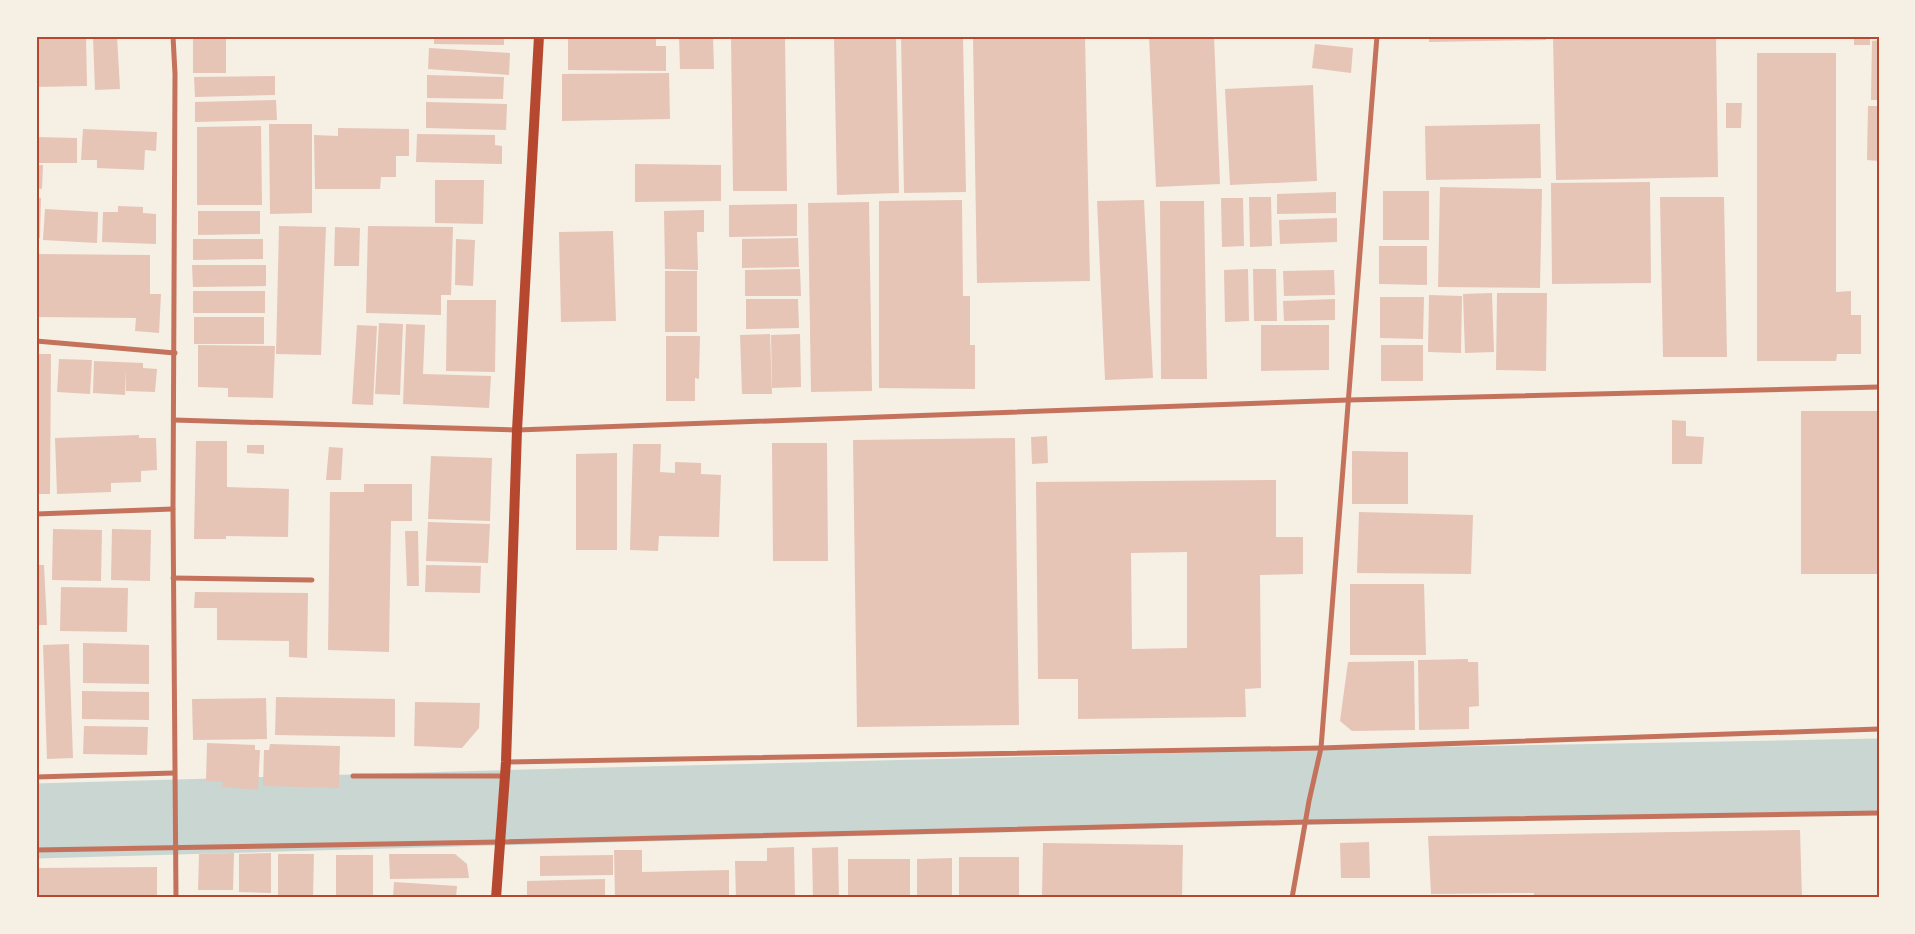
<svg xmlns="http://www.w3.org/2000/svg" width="1915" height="934" viewBox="0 0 1915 934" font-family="Overpass,sans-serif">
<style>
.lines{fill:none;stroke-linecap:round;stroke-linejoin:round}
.river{stroke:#c9d6d2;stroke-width:75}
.building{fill:#e6c5b7;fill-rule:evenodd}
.minor{stroke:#c5725c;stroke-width:5}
.secondary{stroke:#b5482f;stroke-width:10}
.neatline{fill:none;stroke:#b5482f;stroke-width:2}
</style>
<rect width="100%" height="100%" fill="#f6efe4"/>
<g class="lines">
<polyline class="river" points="36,821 565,806 1354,786 1879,776"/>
</g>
<g class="building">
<polygon points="36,36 86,36 87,86 36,87"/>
<polygon points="93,36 117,36 120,89 95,90"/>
<rect x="193" y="36" width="33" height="37"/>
<polygon points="434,36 504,36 504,45 434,44"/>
<polygon points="568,36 656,36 656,46 666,46 666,71 568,70"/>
<polygon points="679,36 713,36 714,69 680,69"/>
<polygon points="731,36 785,36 787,191 733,191"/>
<polygon points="834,36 896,36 899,193 837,195"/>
<polygon points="901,36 963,36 966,192 904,193"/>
<polygon points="1085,36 1090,281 977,283 973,37"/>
<polygon points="1149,36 1214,36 1220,184 1156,187"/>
<polygon points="1429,36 1546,36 1546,40 1429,42"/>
<polygon points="1553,36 1716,36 1718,177 1556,180"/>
<rect x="1854" y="36" width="16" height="9"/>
<polygon points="1879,40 1879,100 1871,100 1872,41"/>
<polygon points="1315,44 1353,48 1351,73 1312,68"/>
<polygon points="429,48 510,53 509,75 428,69"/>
<polygon points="1757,53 1836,53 1836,292 1851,291 1851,315 1861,315 1861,354 1837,354 1836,361 1757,361"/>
<polygon points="669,73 670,119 562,121 562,74"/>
<polygon points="427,75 504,77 503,99 427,98"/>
<polygon points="275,76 275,95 195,97 194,77"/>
<polygon points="1313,85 1317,181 1230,185 1225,89"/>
<polygon points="276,100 277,120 195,122 195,102"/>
<polygon points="426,102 507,104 506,130 426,128"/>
<polygon points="1726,103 1742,103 1741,128 1726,128"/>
<polygon points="1868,106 1879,106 1879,161 1867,160"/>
<polygon points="269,124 312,124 312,213 270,214"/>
<polygon points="1540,124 1541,178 1426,180 1425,126"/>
<polygon points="261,126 262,205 197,205 197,127"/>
<polygon points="338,128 409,129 409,156 396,156 396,177 381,177 380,189 315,189 314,135 338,136"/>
<polygon points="83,129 157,132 156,151 145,150 144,170 97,168 97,160 81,160"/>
<polygon points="417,134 495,135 495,145 502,146 502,164 416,162"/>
<polygon points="36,137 77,138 77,163 36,163"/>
<polygon points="635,164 721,165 721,201 635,202"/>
<polygon points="36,165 43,165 42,189 36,188"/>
<polygon points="435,180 484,180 483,224 435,223"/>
<polygon points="1650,182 1651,283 1552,284 1551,183"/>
<polygon points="1440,187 1542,189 1540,288 1438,287"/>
<rect x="1383" y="191" width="46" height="49"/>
<polygon points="1336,192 1336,213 1277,214 1277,194"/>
<polygon points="36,197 41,198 40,238 36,238"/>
<polygon points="1249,197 1271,197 1272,246 1250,247"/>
<polygon points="1660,197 1724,197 1727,357 1663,357"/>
<polygon points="1221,198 1243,198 1244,246 1222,247"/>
<polygon points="962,200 963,296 970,296 970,345 975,345 975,389 879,388 879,201"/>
<polygon points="1144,200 1153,378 1105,380 1097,201"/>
<polygon points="1160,201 1204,201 1207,379 1161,379"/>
<polygon points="869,202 872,391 811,392 808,203"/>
<polygon points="797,204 797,236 729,237 729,205"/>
<polygon points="118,206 143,207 143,213 156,214 156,244 102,242 103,212 118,212"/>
<polygon points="45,209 98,212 97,243 43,240"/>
<polygon points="704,210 704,232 697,232 698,270 665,269 664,211"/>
<polygon points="198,211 260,211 260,234 198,235"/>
<polygon points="1337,218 1337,242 1280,244 1279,220"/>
<polygon points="279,226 326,227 321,355 276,354"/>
<polygon points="368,226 453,227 451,295 441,295 441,315 366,313"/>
<polygon points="335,227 360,228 359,266 334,266"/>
<polygon points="613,231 616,321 561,322 559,232"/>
<polygon points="798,238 799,267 742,268 742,239"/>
<polygon points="193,239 263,239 263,259 193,260"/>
<polygon points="456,239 475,240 473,286 455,285"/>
<polygon points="1379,246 1427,246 1427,285 1379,284"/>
<polygon points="37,254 150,255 150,294 161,294 159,333 135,331 136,318 37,317"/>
<polygon points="192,265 266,265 266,286 193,287"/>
<polygon points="800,269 801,296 745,296 745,270"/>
<polygon points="1248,269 1249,321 1225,322 1224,270"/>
<polygon points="1253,269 1276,269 1277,321 1254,321"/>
<polygon points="1334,270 1335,295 1284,296 1283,271"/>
<rect x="665" y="271" width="32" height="61"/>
<rect x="193" y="291" width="72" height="22"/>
<polygon points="1492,293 1494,352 1465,353 1463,294"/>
<polygon points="1497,293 1547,293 1546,371 1496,370"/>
<polygon points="1429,295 1462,296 1461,353 1428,352"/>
<polygon points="1380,297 1424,297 1423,339 1380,338"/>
<polygon points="746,299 798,299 799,328 746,329"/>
<polygon points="1335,299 1335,320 1284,321 1283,301"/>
<polygon points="447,300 496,300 495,372 446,371"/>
<rect x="194" y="317" width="70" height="27"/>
<polygon points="379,323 403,324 400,395 375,394"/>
<polygon points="406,324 425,325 423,374 491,376 489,408 403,404"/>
<polygon points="357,325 377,326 373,405 352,404"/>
<polygon points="1261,325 1329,325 1329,370 1261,371"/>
<polygon points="770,334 772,394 742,394 740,335"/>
<polygon points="800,334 801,387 772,388 771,335"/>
<polygon points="666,336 700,336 699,379 695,378 695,401 666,401"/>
<polygon points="198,345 275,346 273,398 228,397 228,388 198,387"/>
<rect x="1381" y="345" width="42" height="36"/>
<polygon points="36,354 51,354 50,494 36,494"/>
<polygon points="59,359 92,360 90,394 57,392"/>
<polygon points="94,361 143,363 143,368 157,369 155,392 126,391 126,370 125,395 93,393"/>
<rect x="1801" y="411" width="78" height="163"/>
<polygon points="1672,420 1686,421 1686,436 1704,437 1702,464 1672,464"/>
<polygon points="139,435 139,438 156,438 157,470 141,471 141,482 111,483 111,492 57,494 55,438"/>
<polygon points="1047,436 1048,463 1032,464 1031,437"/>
<polygon points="1015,438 1019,725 857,727 853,440"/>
<polygon points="196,441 227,441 227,487 289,489 288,537 226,536 226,539 194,539"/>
<polygon points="772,443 827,443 828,561 773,561"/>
<polygon points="633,444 661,444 660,472 675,473 675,462 701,463 701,474 721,475 719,537 659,536 658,551 630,550"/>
<polygon points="247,445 264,445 264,454 247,453"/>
<polygon points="329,447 343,448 341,480 326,480"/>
<polygon points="1352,451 1408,452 1408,504 1352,504"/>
<polygon points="617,453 617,550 576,550 576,454"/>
<polygon points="431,456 492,458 490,521 428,519"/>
<path d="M1276 480V537H1303V574L1260 575 1261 688 1245 689 1246 717 1078 719V679H1038L1036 482ZM1187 552V648L1132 649 1131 553Z"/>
<polygon points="364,484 412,484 412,521 391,521 389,652 328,650 330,492 364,492"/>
<polygon points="1359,512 1473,515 1471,574 1357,573"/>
<polygon points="428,522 490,524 488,563 426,561"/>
<polygon points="53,529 102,530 101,581 52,580"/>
<polygon points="112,529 151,530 150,581 111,580"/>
<polygon points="405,531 418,531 419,586 407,586"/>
<polygon points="36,565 44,565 47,625 36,625"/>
<polygon points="426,565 481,566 480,593 425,592"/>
<polygon points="1350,584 1424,584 1426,655 1350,655"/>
<polygon points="61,587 128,588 127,632 60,631"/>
<polygon points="195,592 308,593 307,658 289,657 289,641 217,640 217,608 194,608"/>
<polygon points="83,643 149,645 149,684 83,683"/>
<polygon points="69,644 73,758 47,759 43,645"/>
<polygon points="1468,659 1468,662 1478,662 1479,706 1469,707 1469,729 1419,730 1418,660"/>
<polygon points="1414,661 1415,730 1352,731 1340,721 1348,662"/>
<polygon points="82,691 149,692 149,720 82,719"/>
<polygon points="276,697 395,699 395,737 275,735"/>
<polygon points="266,698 267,739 193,740 192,699"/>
<polygon points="415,702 480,703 479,728 462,748 414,746"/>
<polygon points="36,704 38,704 39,728 36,728"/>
<polygon points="84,726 148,727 147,755 83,754"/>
<polygon points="207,743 255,745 255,750 260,750 258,790 222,787 223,782 206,781"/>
<polygon points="270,744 340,746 339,788 263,786 264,750 269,750"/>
<polygon points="1800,830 1802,898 1534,898 1534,893 1431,894 1428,836"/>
<polygon points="1369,842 1370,878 1341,878 1340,843"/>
<polygon points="1043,843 1183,845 1182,897 1042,896"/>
<polygon points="794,847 795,898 736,898 735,861 767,861 767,848"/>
<polygon points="838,847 839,898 813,898 812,848"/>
<polygon points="614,850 642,850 642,872 729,870 729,898 615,898"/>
<polygon points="234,853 233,890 198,890 199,854"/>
<polygon points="271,853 271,893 239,892 239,854"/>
<polygon points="278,854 314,854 313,898 278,898"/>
<polygon points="389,854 455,854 467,864 469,878 390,879"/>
<rect x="336" y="855" width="37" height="43"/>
<polygon points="613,855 613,875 540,876 540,856"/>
<rect x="959" y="857" width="60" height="41"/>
<polygon points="952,858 952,898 917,898 917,859"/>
<rect x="848" y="859" width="62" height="39"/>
<polygon points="157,867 157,898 36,898 36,868"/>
<polygon points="605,879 605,898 527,898 527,881"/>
<polygon points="394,882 457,886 456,898 393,898"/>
</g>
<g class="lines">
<g class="minor">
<polyline points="173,36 175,74 173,509 176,898"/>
<polyline points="36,341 175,353"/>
<polyline points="174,420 517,430 1348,400 1879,387"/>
<polyline points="36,514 173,509"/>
<polyline points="173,578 312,580"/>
<polyline points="506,762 1321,748 1879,729"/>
<polyline points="353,776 505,776"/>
<polyline points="36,777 174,773"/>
<polyline points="36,850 499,842 1306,822 1879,813"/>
<polyline points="1292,898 1309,801 1321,748 1377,36"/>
</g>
<polyline class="secondary" points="496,898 506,762 517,430 539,36"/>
</g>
<rect width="1915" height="934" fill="none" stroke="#f6efe4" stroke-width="75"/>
<rect x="38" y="38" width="1840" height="858" class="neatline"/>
</svg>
